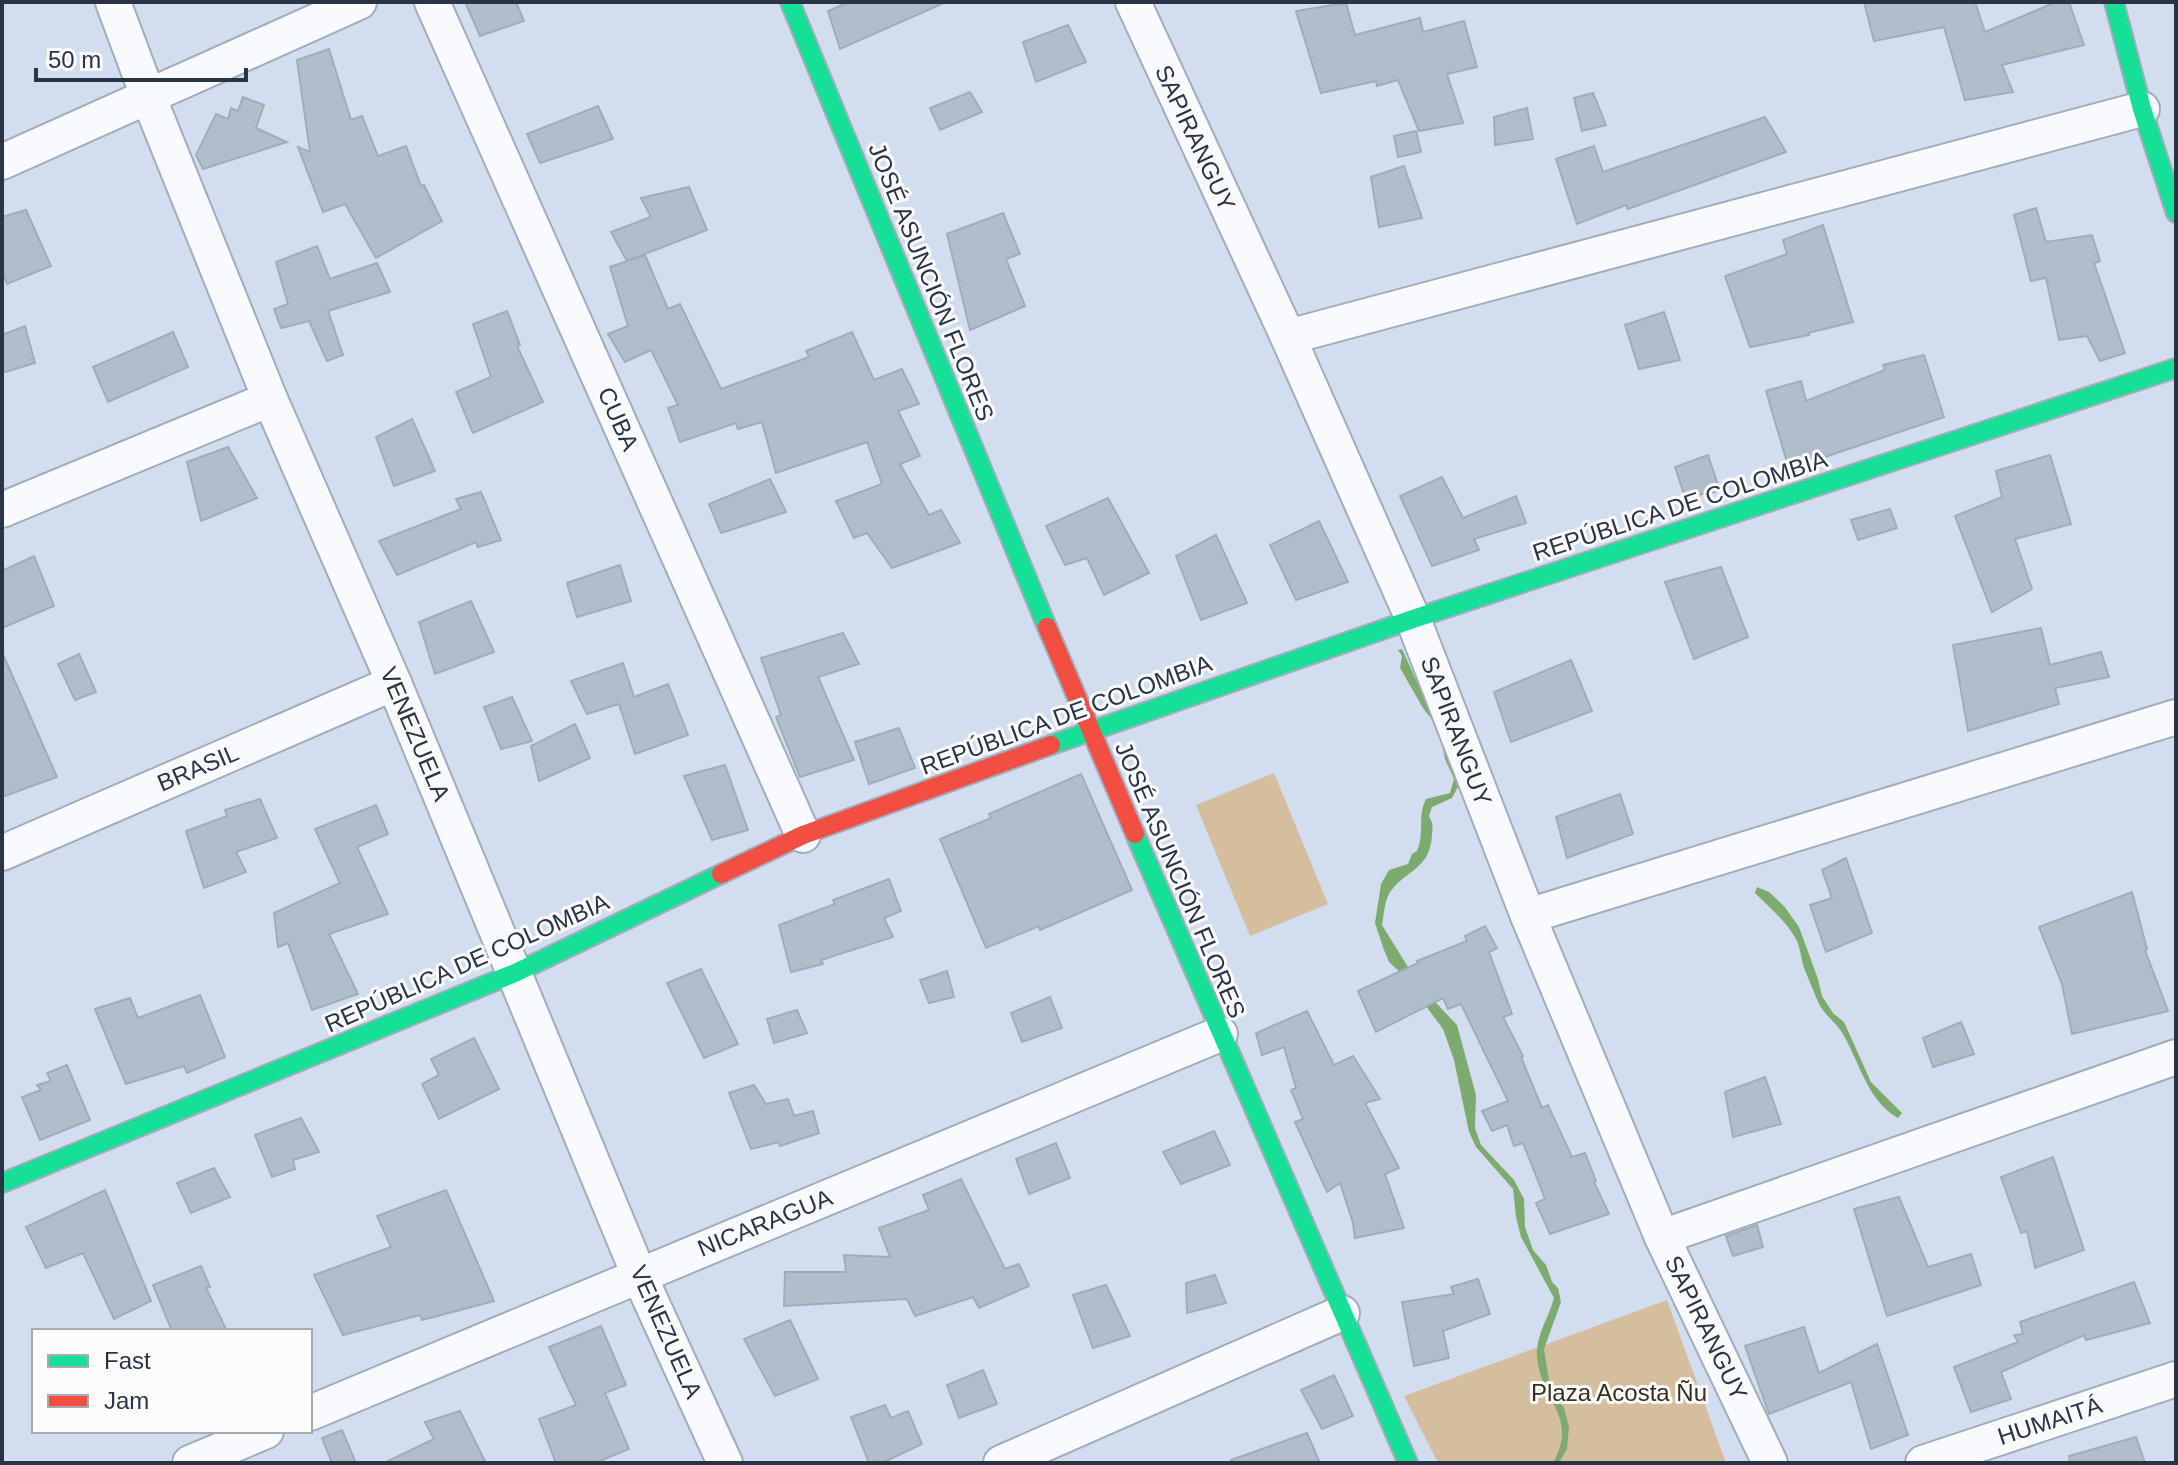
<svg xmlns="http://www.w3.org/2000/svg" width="2178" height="1465" viewBox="0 0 2178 1465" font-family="Arial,sans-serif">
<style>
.green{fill:#d4be9e}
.water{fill:#7daa6f}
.building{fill:#b0becb;stroke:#9fadba;stroke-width:2}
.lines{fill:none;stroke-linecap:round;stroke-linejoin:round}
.street-casing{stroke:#a2acbb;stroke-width:38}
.fast-casing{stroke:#a2acbb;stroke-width:22}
.jam-casing{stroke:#a2acbb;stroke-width:22}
.street{stroke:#f8fafd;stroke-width:34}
.fast{stroke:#16e098;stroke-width:18}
.jam{stroke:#f24e42;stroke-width:18}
.labels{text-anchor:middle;stroke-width:6;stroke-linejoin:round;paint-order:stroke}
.street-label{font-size:24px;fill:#293544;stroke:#fbfbfb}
.park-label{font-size:24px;fill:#392d1b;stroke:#fbfbfb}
</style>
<rect width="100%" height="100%" fill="#d2deef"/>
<g class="green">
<polygon points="1274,773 1328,904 1250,936 1196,805"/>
<polygon points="1667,1300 1726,1463 1438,1463 1404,1396"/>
</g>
<g class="water">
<path d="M1402 649 1424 697 1436 714 1460 783 1452 798 1432 807 1429 816C1433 823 1433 827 1432 835 1430 871 1405 869 1389 894 1384 903 1384 915 1382 925L1408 967 1418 978 1421 987 1457 1025 1476 1095 1475 1128 1481 1145 1514 1180 1524 1199 1525 1227 1533 1250 1546 1265 1552 1282 1558 1288 1561 1302 1544 1349 1551 1393 1564 1408 1569 1427 1567 1449 1559 1463H1553C1579 1417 1541 1401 1537 1357 1535 1337 1549 1317 1554 1298L1521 1237 1516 1217 1513 1189 1476 1147 1469 1132 1454 1060 1443 1029 1402 974 1389 962 1384 950 1375 923 1381 884 1389 870 1408 864 1412 854 1417 851C1425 833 1417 816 1426 799L1450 793 1454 779 1445 759 1440 735 1434 722 1423 708 1400 668 1402 656 1398 650Z"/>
<path d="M1757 887 1769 892 1784 906 1799 927 1818 979 1822 996 1833 1013 1844 1022 1871 1082 1902 1113 1898 1118C1866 1100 1859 1059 1841 1031 1831 1017 1823 1015 1816 997 1812 987 1808 978 1804 968 1801 959 1801 949 1796 939 1786 921 1769 907 1755 893Z"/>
</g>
<g class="building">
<polygon points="465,2 516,2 524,21 480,36"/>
<polygon points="849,2 946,2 840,49 828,11"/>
<polygon points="1864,2 1975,2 1985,32 2056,2 2069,2 2084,45 2002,65 2013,92 1965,100 1944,27 1874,41"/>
<polygon points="1346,3 1355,35 1420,18 1423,32 1464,21 1477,67 1447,74 1463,123 1419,131 1398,80 1377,86 1376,81 1321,93 1296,11"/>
<polygon points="1068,25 1086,62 1036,82 1023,42"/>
<polygon points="329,49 351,120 362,116 378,156 406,146 421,186 424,185 442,221 376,258 345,204 323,212 298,147 310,152 297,60"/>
<polygon points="970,92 982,112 940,130 930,108"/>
<polygon points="1593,93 1606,125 1582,131 1574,98"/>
<polygon points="243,97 264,105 256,128 287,142 203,169 196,155 216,114 228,119 231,108 238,111"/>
<polygon points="598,106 613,139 540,163 527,134"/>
<polygon points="1527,108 1533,139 1495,145 1494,117"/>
<polygon points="1765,117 1786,152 1628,209 1626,205 1577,224 1556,159 1594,146 1603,172"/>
<polygon points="1416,131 1421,152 1398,157 1394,136"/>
<polygon points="1404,166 1422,218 1379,227 1371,177"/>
<polygon points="689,187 707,230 627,261 611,232 651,217 641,198"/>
<polygon points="2036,208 2046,242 2092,235 2100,261 2094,263 2125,353 2100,361 2087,336 2059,340 2046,278 2031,281 2014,215"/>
<polygon points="26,210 51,266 7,284 2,271 2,217"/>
<polygon points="1003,213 1020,254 1006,259 1025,306 970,330 947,234"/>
<polygon points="1823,225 1853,322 1808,333 1809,335 1750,347 1725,276 1787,254 1783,240"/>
<polygon points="317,246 330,279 377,263 390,292 328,311 343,355 327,361 309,321 281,328 274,309 288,304 276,262"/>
<polygon points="645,255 668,309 680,304 721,389 809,357 806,351 852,332 874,380 902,369 919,404 898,411 920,456 900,464 929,515 941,510 960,543 892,568 867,533 854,538 836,501 882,484 867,442 776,473 762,422 738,429 736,423 680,442 668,408 678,405 651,350 625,362 608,334 628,326 610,267"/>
<polygon points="507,311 520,345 517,346 543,402 473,433 456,392 491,377 473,324"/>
<polygon points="1664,312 1680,360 1639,369 1625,325"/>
<polygon points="25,326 35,363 2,373 2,335"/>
<polygon points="173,332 188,367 108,402 93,367"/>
<polygon points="1924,355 1944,417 1789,469 1766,391 1801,381 1806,401 1885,370 1883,365"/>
<polygon points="412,419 435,471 394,486 376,437"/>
<polygon points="228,447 257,498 201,521 187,462"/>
<polygon points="1708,455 1720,491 1685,497 1675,467"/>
<polygon points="2050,455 2071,524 2015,539 2032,589 1992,612 1955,516 2002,497 1996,471"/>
<polygon points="1442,477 1463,518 1516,496 1526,523 1474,539 1479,550 1432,566 1400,496"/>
<polygon points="770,479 786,512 721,533 709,504"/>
<polygon points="481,492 501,540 478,547 476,542 397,575 379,541 461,509 456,499"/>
<polygon points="1108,498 1149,573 1104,595 1087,558 1065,565 1046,526"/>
<polygon points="1890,509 1897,528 1858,540 1851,520"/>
<polygon points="1319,521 1348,582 1296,600 1270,545"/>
<polygon points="1216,535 1247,603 1201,620 1176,556"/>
<polygon points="34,556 54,606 2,628 2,571"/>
<polygon points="620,565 631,601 577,617 567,583"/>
<polygon points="1721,567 1748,637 1694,659 1665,582"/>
<polygon points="471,601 494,652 435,674 419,622"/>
<polygon points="2041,628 2050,665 2101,652 2109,677 2055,688 2059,704 1968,731 1953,645"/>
<polygon points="843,633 859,664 818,677 854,760 800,777 776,717 781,715 761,658"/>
<polygon points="2,652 57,777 2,797"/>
<polygon points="79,654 96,692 75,700 58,664"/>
<polygon points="1571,660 1592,711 1511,742 1494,692"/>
<polygon points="623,663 634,697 668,684 688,735 635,754 619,704 587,714 571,681"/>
<polygon points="512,697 532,741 501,749 484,707"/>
<polygon points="575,724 590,758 539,781 531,746"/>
<polygon points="899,728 915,768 869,784 855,742"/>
<polygon points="725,765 748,830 712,840 684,776"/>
<polygon points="1081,774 1132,890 1040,930 1039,926 986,948 940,839 991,818 989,814"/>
<polygon points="1620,794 1633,834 1567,858 1556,817"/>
<polygon points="260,799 277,838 236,852 246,872 204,888 186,831 227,816 225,810"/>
<polygon points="376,805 388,834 357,847 388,914 329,934 358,994 312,1010 288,943 278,947 274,913 340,883 315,829"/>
<polygon points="1846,858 1872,933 1826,952 1810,905 1832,898 1822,870"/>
<polygon points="889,879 901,911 884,918 893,937 821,960 823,964 791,972 779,925 835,904 833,900"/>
<polygon points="2132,892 2147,949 2145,950 2168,1011 2072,1034 2062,984 2039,927"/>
<polygon points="1485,926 1497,948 1489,952 1512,1014 1503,1017 1523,1056 1521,1057 1542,1108 1548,1105 1572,1157 1585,1153 1596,1181 1594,1182 1609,1214 1550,1234 1536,1203 1545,1199 1523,1143 1514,1146 1507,1125 1492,1131 1482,1111 1508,1101 1461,1004 1448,1009 1443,998 1376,1032 1358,991 1418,963 1417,961 1467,941 1465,936"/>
<polygon points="701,969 738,1044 704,1058 667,983"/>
<polygon points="947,971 954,997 929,1003 920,980"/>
<polygon points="200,995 225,1057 187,1073 184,1066 126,1084 95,1009 130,998 138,1018"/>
<polygon points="1050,997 1062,1028 1022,1042 1011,1013"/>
<polygon points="797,1010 807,1033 774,1043 767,1019"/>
<polygon points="1307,1011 1334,1065 1353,1056 1380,1099 1365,1103 1399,1168 1385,1174 1404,1228 1355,1238 1353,1223 1340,1183 1327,1192 1295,1122 1303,1119 1291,1090 1296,1088 1284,1047 1262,1055 1256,1033"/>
<polygon points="1961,1022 1974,1054 1933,1067 1923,1038"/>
<polygon points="474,1038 499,1089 439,1119 422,1084 439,1075 431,1059"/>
<polygon points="67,1065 90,1120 40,1140 22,1097 41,1090 37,1085 51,1081 47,1073"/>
<polygon points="1765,1077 1781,1124 1733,1137 1725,1092"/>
<polygon points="754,1085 766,1104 788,1099 794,1116 813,1111 819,1133 780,1146 779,1142 751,1149 729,1093"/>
<polygon points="301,1118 319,1152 293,1160 295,1169 272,1177 255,1135"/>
<polygon points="1214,1131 1230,1165 1181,1184 1163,1152"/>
<polygon points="1056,1143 1070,1178 1029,1194 1016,1159"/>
<polygon points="2053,1157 2084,1250 2035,1268 2027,1231 2021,1233 2001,1177"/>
<polygon points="214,1168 230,1197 191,1213 177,1183"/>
<polygon points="961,1179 1005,1269 1019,1264 1029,1286 979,1308 973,1297 915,1316 907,1299 784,1306 785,1272 846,1272 844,1255 890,1257 879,1228 929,1210 923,1195"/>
<polygon points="105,1190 151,1301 114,1319 83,1253 46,1268 26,1227"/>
<polygon points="446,1190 494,1301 422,1320 420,1315 343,1335 314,1275 391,1247 377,1216"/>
<polygon points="1899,1197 1928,1267 1971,1254 1981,1285 1887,1316 1854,1209"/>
<polygon points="1757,1225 1763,1247 1733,1256 1726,1236"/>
<polygon points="201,1266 210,1287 206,1288 227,1331 172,1331 153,1285"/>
<polygon points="1215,1275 1226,1303 1187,1313 1186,1283"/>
<polygon points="1478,1279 1490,1314 1443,1331 1449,1358 1414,1366 1402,1302 1454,1294 1451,1287"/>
<polygon points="2134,1282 2150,1323 2086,1340 2084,1335 2001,1372 2011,1399 1971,1412 1954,1367 2018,1342 2014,1335 2023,1334 2020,1322"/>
<polygon points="1106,1285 1130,1336 1093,1348 1073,1295"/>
<polygon points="790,1320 818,1379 775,1396 744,1339"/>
<polygon points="601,1326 626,1385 605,1393 629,1449 595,1463 556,1463 539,1419 576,1405 549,1347"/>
<polygon points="1804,1327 1819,1373 1877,1344 1908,1435 1871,1449 1851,1382 1769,1414 1745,1346"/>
<polygon points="983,1370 997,1404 959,1418 947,1385"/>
<polygon points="1334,1375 1353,1416 1322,1429 1301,1390"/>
<polygon points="885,1405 891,1418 908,1411 922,1444 882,1463 869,1463 851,1417"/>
<polygon points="460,1411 486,1463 384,1463 434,1439 425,1422"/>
<polygon points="342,1430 356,1463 332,1463 322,1438"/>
<polygon points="1307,1433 1320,1463 1231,1463 1231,1460"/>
<polygon points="2136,1437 2145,1463 2070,1463 2069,1456"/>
</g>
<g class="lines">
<g class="street-casing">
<g id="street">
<polyline points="113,2 148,96 270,399 394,683 639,1275 725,1463"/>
<polyline points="432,2 803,835"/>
<polyline points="1133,2 1288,337 1413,619 1528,916 1662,1237 1770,1463"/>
<polyline points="2,162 359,2"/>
<polyline points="1288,337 2142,109"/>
<polyline points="2,510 270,399"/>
<polyline points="2,853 394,683"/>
<polyline points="1528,916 2176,717"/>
<polyline points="1662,1237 2176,1057"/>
<polyline points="310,1413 1220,1034"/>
<polyline points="190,1463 266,1431"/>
<polyline points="1001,1463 1342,1313"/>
<polyline points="1923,1463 2176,1379"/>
</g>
</g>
<g class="fast-casing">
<g id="fast">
<polyline points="790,2 1047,627"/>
<polyline points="2114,2 2142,109 2176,213"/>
<polyline points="1051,745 1413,619 2176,368"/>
<polyline points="1135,834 1408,1463"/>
<polyline points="2,1183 515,973 721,874"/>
</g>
</g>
<g class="jam-casing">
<g id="jam">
<polyline points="1047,627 1135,834"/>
<polyline points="721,874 803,835 1051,745"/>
</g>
</g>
<use href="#street" class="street"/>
<use href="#fast" class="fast"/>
<use href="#jam" class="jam"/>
</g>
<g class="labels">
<g class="street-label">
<text transform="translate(1195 138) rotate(65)" y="8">SAPIRANGUY</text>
<text transform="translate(931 282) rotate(68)" y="8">JOSÉ ASUNCIÓN FLORES</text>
<text transform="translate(618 419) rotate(66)" y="8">CUBA</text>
<text transform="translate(1680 506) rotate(-18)" y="8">REPÚBLICA DE COLOMBIA</text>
<text transform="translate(1066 715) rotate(-20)" y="8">REPÚBLICA DE COLOMBIA</text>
<text transform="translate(1456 731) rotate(69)" y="8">SAPIRANGUY</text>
<text transform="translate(415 734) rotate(67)" y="8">VENEZUELA</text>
<text transform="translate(198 768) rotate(-23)" y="8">BRASIL</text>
<text transform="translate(1180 880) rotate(67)" y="8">JOSÉ ASUNCIÓN FLORES</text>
<text transform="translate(467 963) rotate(-24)" y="8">REPÚBLICA DE COLOMBIA</text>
<text transform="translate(765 1223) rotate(-22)" y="8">NICARAGUA</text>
<text transform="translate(1706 1328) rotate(64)" y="8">SAPIRANGUY</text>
<text transform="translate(666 1332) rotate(66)" y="8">VENEZUELA</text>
<text transform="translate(2050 1421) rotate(-18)" y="8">HUMAITÁ</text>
</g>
<g class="park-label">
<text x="1619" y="1401">Plaza Acosta Ñu</text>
</g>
</g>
<rect width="2178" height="1465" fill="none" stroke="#293544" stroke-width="8"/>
<rect x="32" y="1329" width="280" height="104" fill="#fbfbfb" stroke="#a7acb2" stroke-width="2"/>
<rect x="48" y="1355" width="40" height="12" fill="#16e098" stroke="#a7acb2" stroke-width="2"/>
<text x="104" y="1369" font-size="24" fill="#293544">Fast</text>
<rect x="48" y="1395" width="40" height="12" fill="#f24e42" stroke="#a7acb2" stroke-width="2"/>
<text x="104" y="1409" font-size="24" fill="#293544">Jam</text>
<path d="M36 68v12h210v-12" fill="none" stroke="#293544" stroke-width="4"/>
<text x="48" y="68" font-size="24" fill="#293544" stroke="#fbfbfb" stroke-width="6" paint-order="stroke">50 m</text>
</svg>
